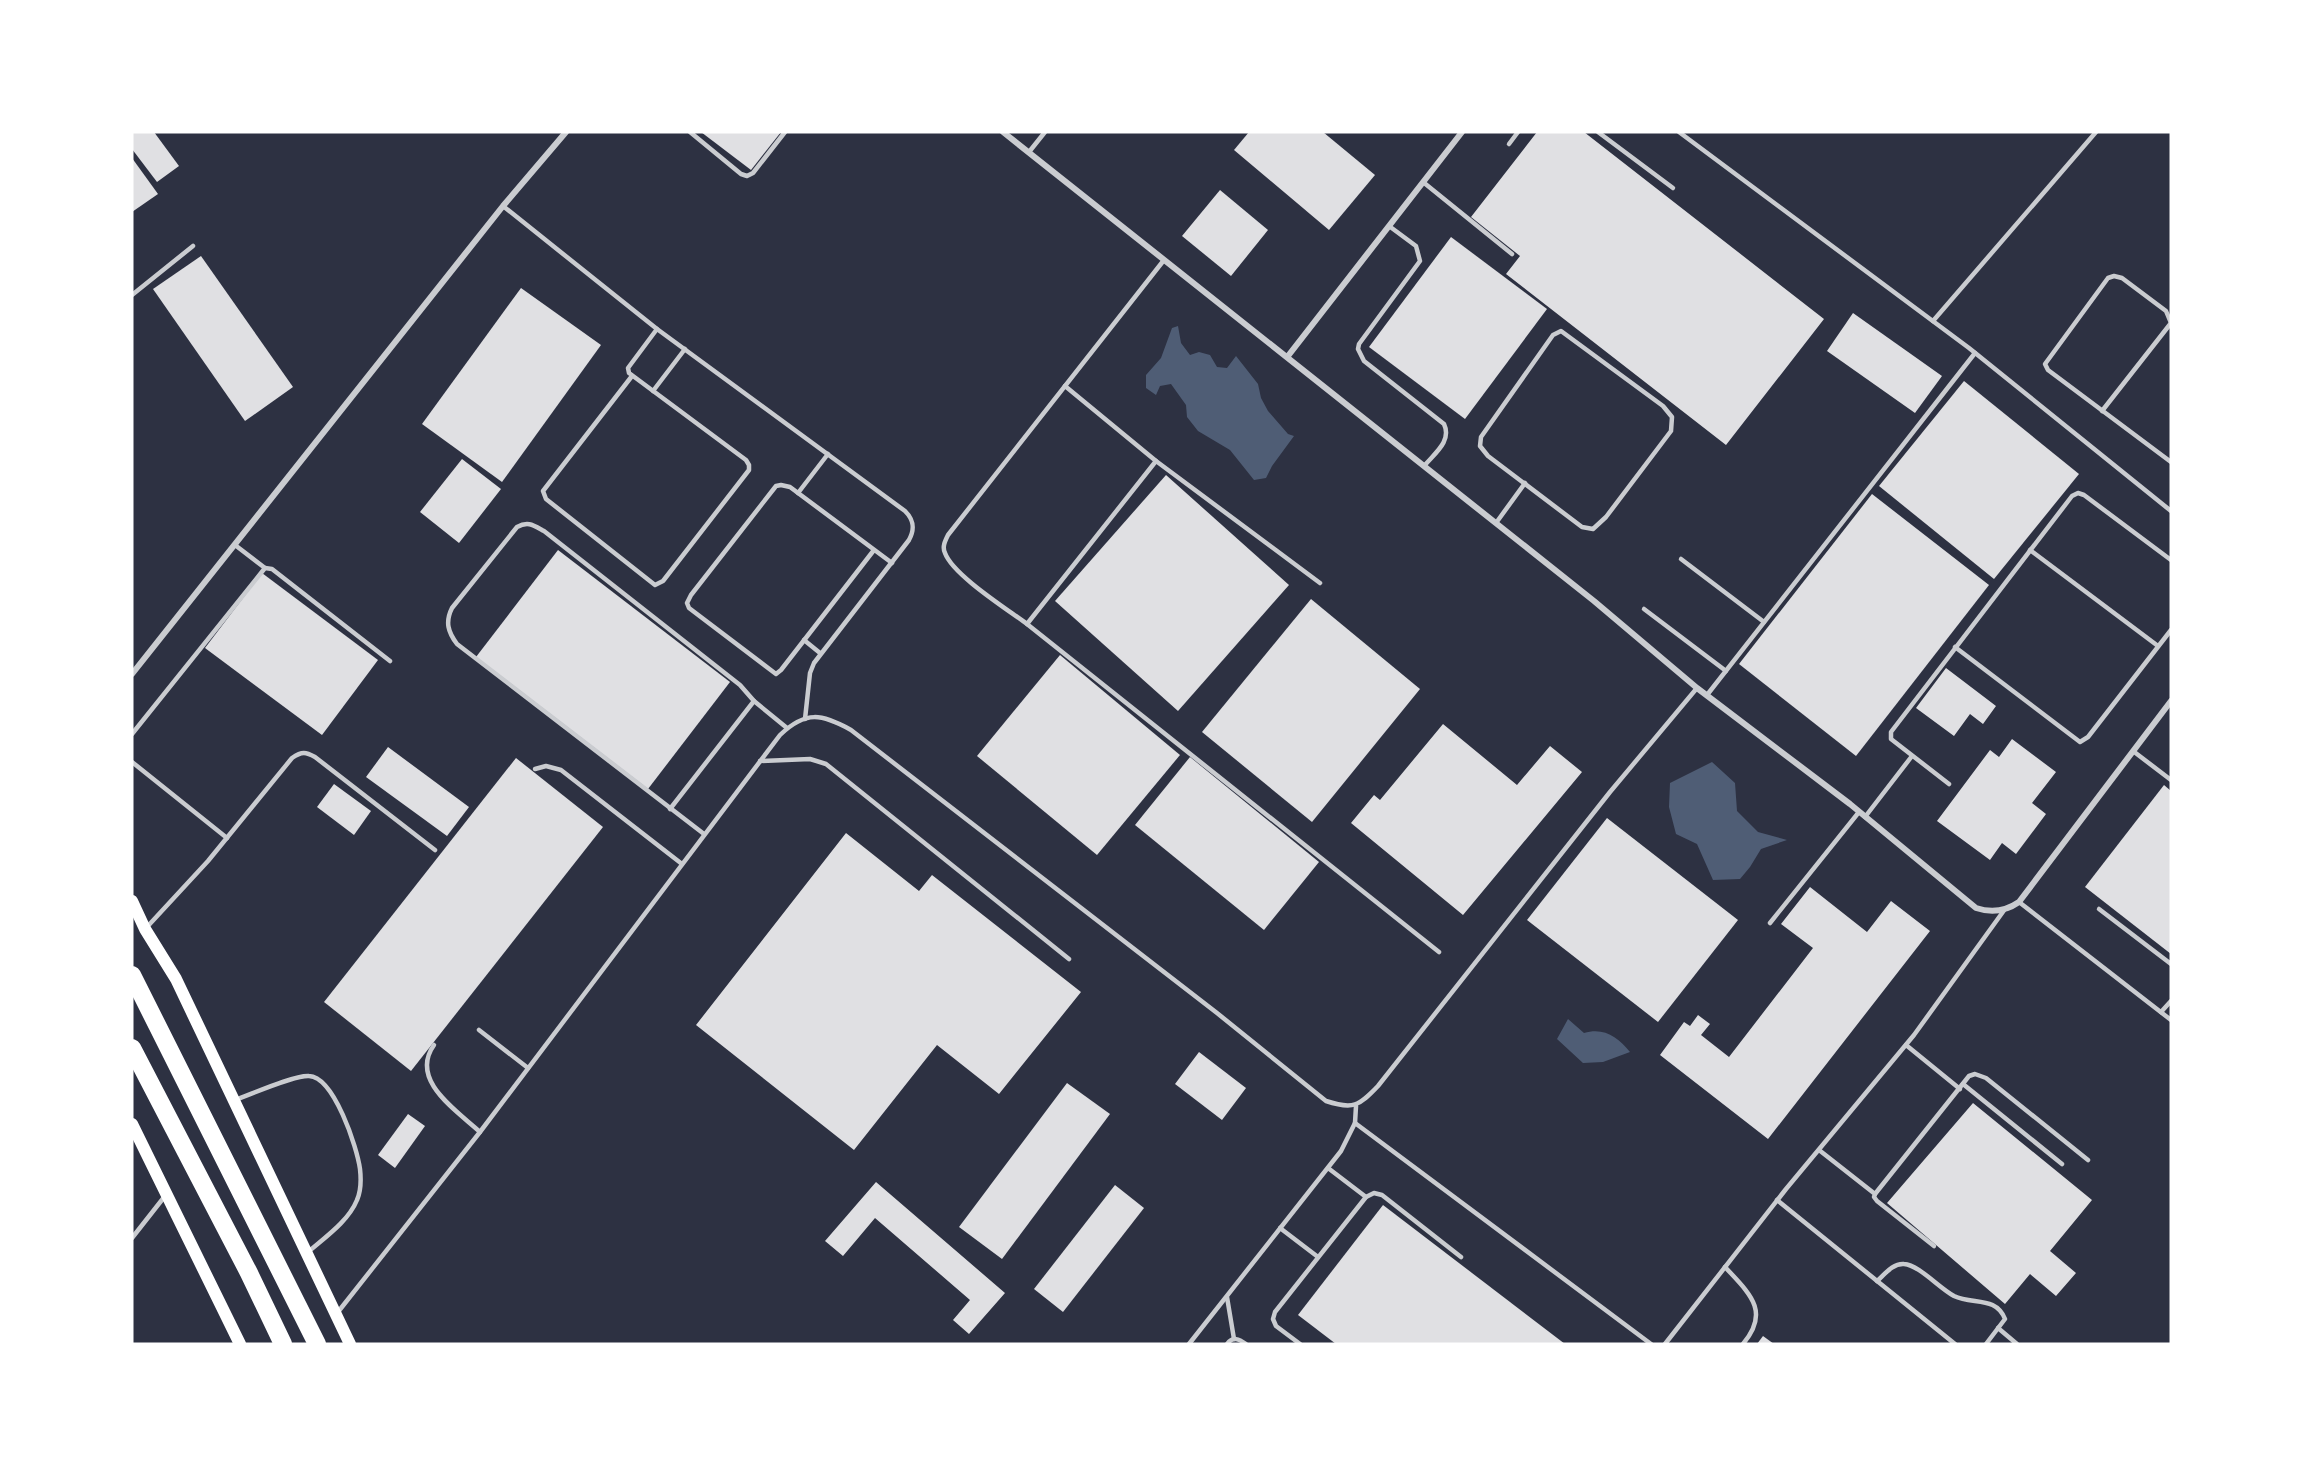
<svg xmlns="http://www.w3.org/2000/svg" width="2303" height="1476" viewBox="0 0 2303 1476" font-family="Rubik,sans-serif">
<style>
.water{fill:#4f5d75}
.building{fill:#e0e0e3}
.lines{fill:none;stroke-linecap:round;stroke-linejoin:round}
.service{stroke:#caccd0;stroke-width:4.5}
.minor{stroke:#caccd0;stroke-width:6}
.secondary{stroke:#fff;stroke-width:12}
.motorway{stroke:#fff;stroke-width:18}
</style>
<rect width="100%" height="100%" fill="#2d3142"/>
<g class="water">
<polygon points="1178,326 1181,343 1190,355 1199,352 1210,355 1217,367 1227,368 1236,356 1258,384 1261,398 1268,411 1288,434 1294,436 1272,466 1266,478 1254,480 1230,450 1198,431 1187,417 1186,405 1171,384 1160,386 1156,395 1146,388 1146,375 1161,358 1172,328"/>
<polygon points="1712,762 1735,783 1737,811 1758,832 1787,840 1761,849 1750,867 1740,879 1713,880 1697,844 1676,834 1669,807 1670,783"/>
<path d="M1568 1019 1584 1033C1604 1027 1618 1037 1630 1052L1603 1062 1583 1063 1557 1039Z"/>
</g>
<g class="building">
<polygon points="132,132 154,132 179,166 157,182 132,149"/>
<polygon points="701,132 781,132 751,170"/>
<polygon points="1249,132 1323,132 1375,175 1329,230 1234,150"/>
<polygon points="1537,132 1584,132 1824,319 1726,445 1506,274 1520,256 1471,217"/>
<polygon points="132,158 158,194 132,212"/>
<polygon points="1220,190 1268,230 1231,276 1182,236"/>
<polygon points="1451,237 1547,309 1465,419 1369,347"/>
<polygon points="201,256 293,387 245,421 153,289"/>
<polygon points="521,288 601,345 502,482 422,424"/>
<polygon points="1853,313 1942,376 1915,413 1827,351"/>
<polygon points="1964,381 2079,474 1994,579 1879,486"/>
<polygon points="462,459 501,489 459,543 420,512"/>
<polygon points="1166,475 1289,585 1178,711 1055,601"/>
<polygon points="1872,494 1989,585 1856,756 1739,664"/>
<polygon points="558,550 730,682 648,789 476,657"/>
<polygon points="262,573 378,660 322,735 205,648"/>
<polygon points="1311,599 1420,689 1312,822 1202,732"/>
<polygon points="1060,655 1180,755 1097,855 977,756"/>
<polygon points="1946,668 1996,706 1983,724 1970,714 1954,736 1916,708"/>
<polygon points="1443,724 1517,785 1550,746 1582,772 1463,915 1351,823 1374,795 1380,800"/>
<polygon points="2012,739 2056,772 2032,803 2046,814 2016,854 2002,843 1990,860 1937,821 1990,750 1999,757"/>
<polygon points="388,747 469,807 447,836 366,777"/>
<polygon points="1190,757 1319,862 1264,930 1135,825"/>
<polygon points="516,758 603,827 411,1071 324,1002"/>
<polygon points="334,784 371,811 354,835 317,807"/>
<polygon points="2164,785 2171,791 2171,954 2085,887"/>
<polygon points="1607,818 1738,920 1658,1022 1527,920"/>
<polygon points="846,833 919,891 932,875 1081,992 999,1094 937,1045 854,1150 696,1025"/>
<polygon points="1810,887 1867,932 1891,901 1930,931 1768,1139 1660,1055 1684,1022 1690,1026 1698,1015 1710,1024 1701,1035 1729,1057 1813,948 1781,924"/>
<polygon points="1199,1052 1246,1088 1222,1120 1175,1084"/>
<polygon points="1067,1083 1110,1114 1002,1259 959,1227"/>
<polygon points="1973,1103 2092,1200 2050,1251 2076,1273 2056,1296 2030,1274 2005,1304 1887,1203"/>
<polygon points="408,1114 425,1126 395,1168 378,1155"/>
<polygon points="876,1182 1005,1293 969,1334 953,1320 970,1300 875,1218 843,1256 825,1241"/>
<polygon points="1115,1185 1144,1208 1063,1312 1034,1289"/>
<polygon points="1383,1205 1565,1344 1336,1344 1298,1315"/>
<polygon points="1763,1336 1774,1344 1757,1344"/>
</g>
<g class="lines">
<g class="service">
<polyline points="690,132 741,174 747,176 753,173 785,132"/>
<polyline points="1598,132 1673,188"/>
<polyline points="1679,132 1969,348 2171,511"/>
<polyline points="1509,144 1518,132"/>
<polyline points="1029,152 1045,132"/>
<polyline points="1423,182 1512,254"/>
<path d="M503 206 657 329 905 511C914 520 915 529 909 540L814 663 810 673 805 719"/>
<path d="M1389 226 1416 246 1420 261 1359 344 1358 349 1364 361 1444 424C1452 441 1435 453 1424 466"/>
<path d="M1164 260 948 535C945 541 942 547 945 553 953 575 1007 609 1027 624L1439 952"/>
<polyline points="132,295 193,246"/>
<polyline points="1933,321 2096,132"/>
<polyline points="2171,323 2166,311 2122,278 2114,276 2108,278 2045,364 2048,370 2171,462"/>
<polygon points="1561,331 1663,406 1672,417 1671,431 1606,517 1593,529 1582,527 1488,456 1480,446 1481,437 1553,335"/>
<polyline points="632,376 543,491 546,499 655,585 663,581 749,470 749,465 746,460 629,373 628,368 657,329"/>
<polyline points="1065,386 1156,461 1320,583"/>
<polyline points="653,391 685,349"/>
<polyline points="2102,411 2171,323"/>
<polyline points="798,493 828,454"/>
<polyline points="1496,523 1525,483"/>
<polyline points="235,545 265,568"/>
<polyline points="874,550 781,670 776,674 689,608 687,603 691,595 776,486 781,485 790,487 892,563"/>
<polyline points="2030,550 2158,646"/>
<polyline points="1681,559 1764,622"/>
<polyline points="1644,609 1726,671"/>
<polyline points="1027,624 1156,461"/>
<polyline points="804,640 820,653"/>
<polyline points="1955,647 2080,742 2088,737 2171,630"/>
<polyline points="1707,695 1975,353"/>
<polyline points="132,734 265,568 272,569 390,661"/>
<polyline points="2133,751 2171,780"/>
<polyline points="760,761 810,759 826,764 1069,959"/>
<polyline points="132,762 227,838"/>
<polyline points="535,769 546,766 561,770 682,864"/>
<polyline points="1949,784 1891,739 1891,732 2072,496 2078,493 2084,495 2171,560"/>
<polyline points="670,809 754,701"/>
<polyline points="1865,817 1912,756"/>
<path d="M704 834 457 644C448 632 445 622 452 608L517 527C528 521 533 525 544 531L740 685 754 701 787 728"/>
<polyline points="2019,902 2171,1020"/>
<polyline points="2099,909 2171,964"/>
<polyline points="1770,923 1859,812"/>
<path d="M147 927 208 861 292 758C302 751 306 752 315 757L435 850"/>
<polyline points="2161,1012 2171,1001"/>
<polyline points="479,1030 528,1068"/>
<path d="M434 1045C409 1080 456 1110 480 1132"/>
<polyline points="1906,1045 1960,1089"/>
<polyline points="1963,1084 2062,1164"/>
<path d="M235 1100C252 1094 294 1075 309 1076 334 1077 357 1147 360 1169 361 1178 361 1191 357 1200 348 1222 324 1238 307 1253"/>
<polyline points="1355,1123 1651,1344"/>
<polyline points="1819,1150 1875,1194 1874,1197 1877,1201 1934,1246"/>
<polyline points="1328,1168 1366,1197"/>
<polyline points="1875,1194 1969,1076 1975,1074 1986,1078 2088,1160"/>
<polyline points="1777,1200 1955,1344"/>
<polyline points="1280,1228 1318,1257"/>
<polyline points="132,1238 165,1196"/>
<path d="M1725 1267C1749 1293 1771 1311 1743 1344"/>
<path d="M1877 1281C1884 1275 1893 1263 1904 1264 1919 1265 1939 1288 1954 1296 1973 1305 1996 1296 2005 1319L1986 1344"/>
<polyline points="1227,1297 1234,1339"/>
<path d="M338 1312 480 1132 780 735C806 710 822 714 851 730L1217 1013 1326 1101C1353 1110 1359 1106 1378 1086L1610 792 1697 688"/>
<polyline points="1998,1328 2017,1344"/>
<polyline points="1189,1344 1341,1151 1355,1123 1356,1106"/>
<path d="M1227 1344C1233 1336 1239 1339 1246 1344"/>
<polyline points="1300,1344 1276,1326 1273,1319 1275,1312 1366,1197 1374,1193 1382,1195 1461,1257"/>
<polyline points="1665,1344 1786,1189 1914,1035 2005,909"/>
</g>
<g class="minor">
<path d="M1003 132 1594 601 1697 688 1850 804 1976 908C1991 913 2006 911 2019 902L2171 701"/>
<polyline points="1288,356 1462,132"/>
<polyline points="132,674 503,206 566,132"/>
</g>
<g class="secondary">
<polyline points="132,901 145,929 176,979 350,1344"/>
<polyline points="132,1124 240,1344"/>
</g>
<g class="motorway">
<polyline points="132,975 317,1344"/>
<polyline points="132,1048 249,1273 283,1344"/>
</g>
</g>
<rect width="2303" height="1476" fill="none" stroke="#ffffff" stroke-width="267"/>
</svg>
